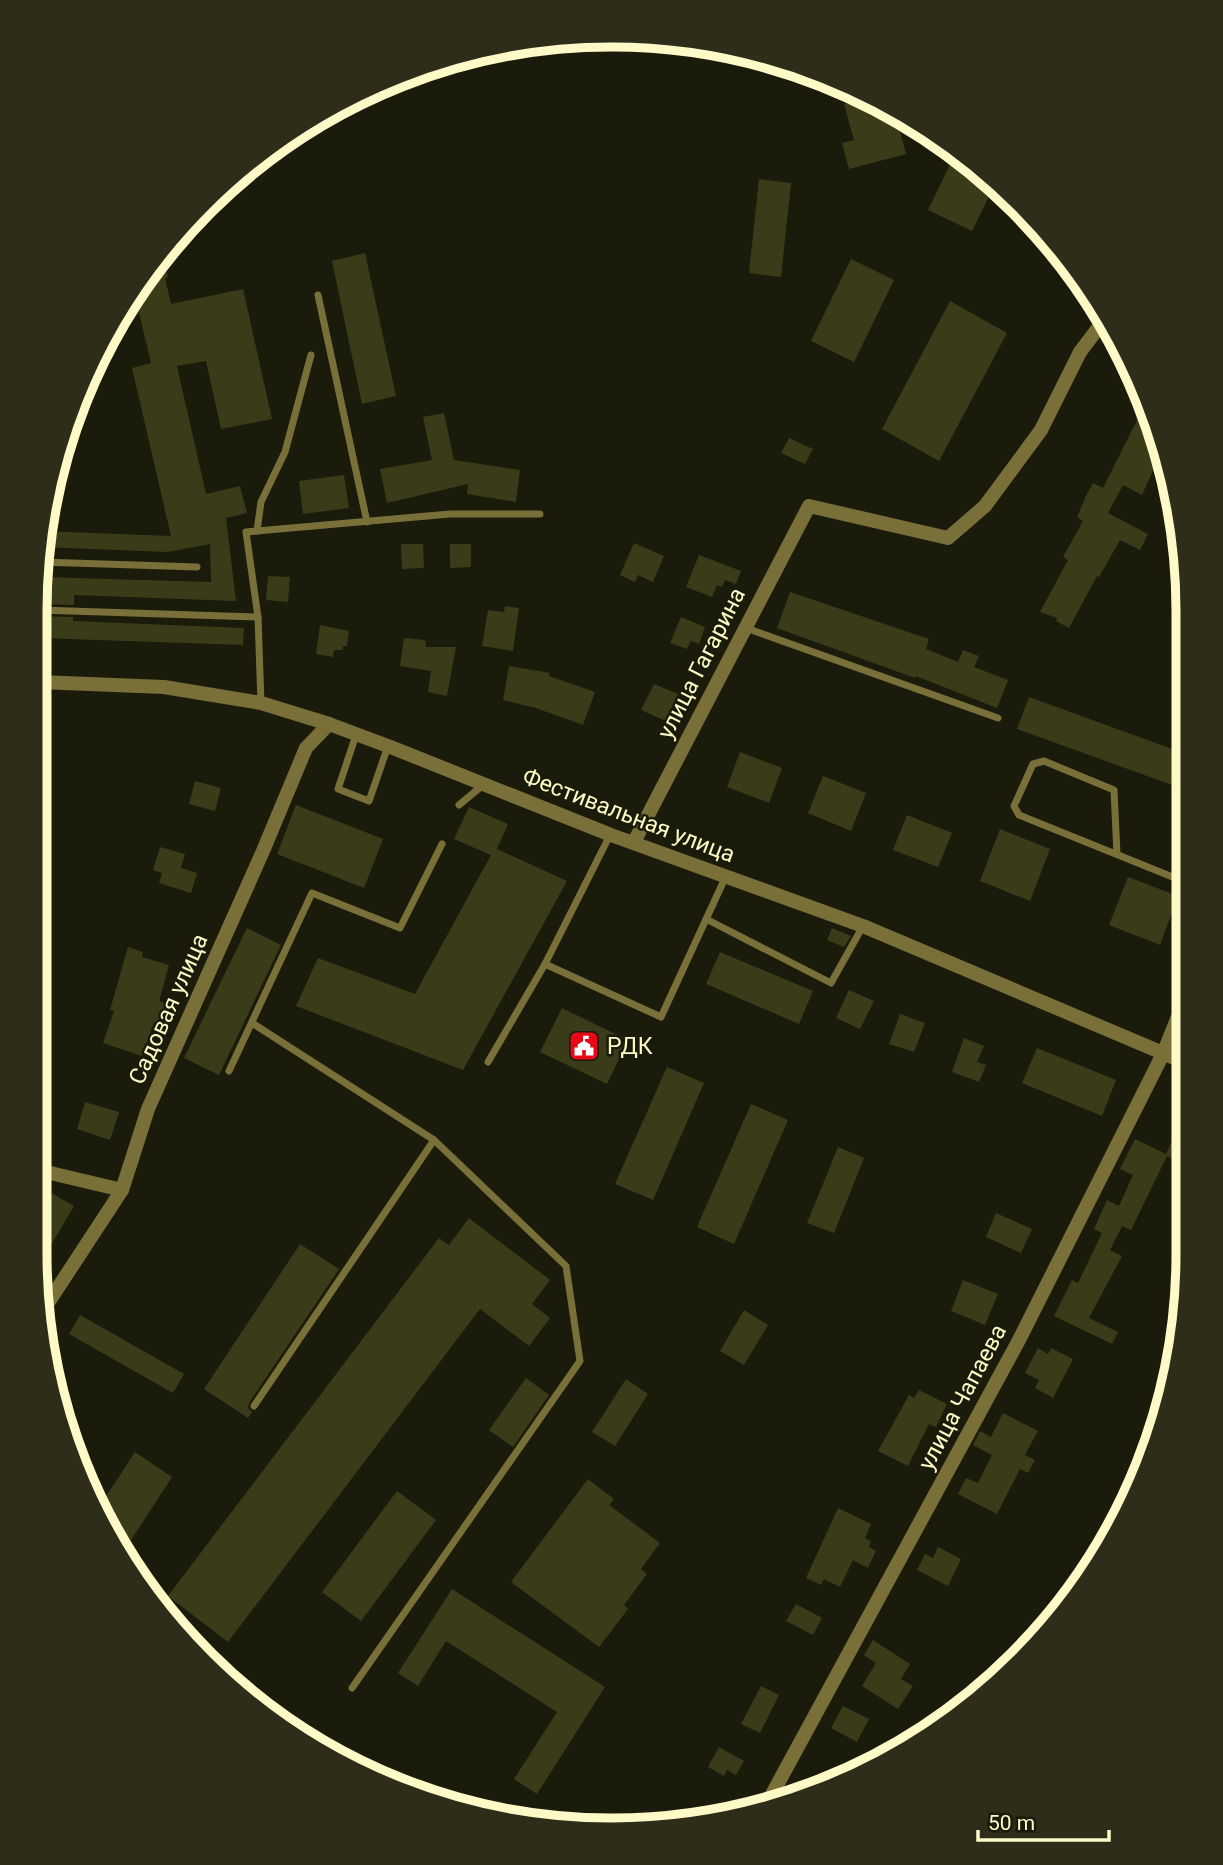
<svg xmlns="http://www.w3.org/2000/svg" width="1223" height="1865" viewBox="0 0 1223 1865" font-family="Roboto,sans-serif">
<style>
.building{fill:#3a3b18}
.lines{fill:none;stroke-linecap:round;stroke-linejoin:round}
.service{stroke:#787038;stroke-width:7}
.minor{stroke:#787038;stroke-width:14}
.tertiary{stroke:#787038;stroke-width:14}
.labels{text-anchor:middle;stroke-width:5;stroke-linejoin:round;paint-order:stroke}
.street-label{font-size:23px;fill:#fdfac7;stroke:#1b1b0b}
.poi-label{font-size:23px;fill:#fdfac7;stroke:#1b1b0b;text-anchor:start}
.rim{fill:none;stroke:#fdfac7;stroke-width:9}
</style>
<rect width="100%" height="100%" fill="#1b1b0b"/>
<g class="building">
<polygon points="867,98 894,109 906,154 849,169 842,143 854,140 844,104"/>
<polygon points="956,152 996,182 972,231 928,210"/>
<polygon points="759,179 791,183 781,277 749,273"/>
<polygon points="365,253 396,396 362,404 332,261"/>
<polygon points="162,256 168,277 165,278 171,304 243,289 272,419 221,429 206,361 177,366 206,494 240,486 247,513 226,518 236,601 74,595 74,605 40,604 40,577 211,582 210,544 168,552 40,547 41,531 171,536 132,368 151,363 135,296"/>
<polygon points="851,259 894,280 854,362 811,341"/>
<polygon points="950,301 1007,333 939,461 882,429"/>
<polygon points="1146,402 1163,448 1142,495 1123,485 1108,513 1148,534 1140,550 1120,540 1099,577 1097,576 1069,628 1056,621 1057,618 1040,612 1068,560 1063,557 1083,521 1077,517 1086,496 1093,483 1103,488"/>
<polygon points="444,413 454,460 520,470 516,502 467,494 468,484 387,503 380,469 432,460 423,417"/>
<polygon points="789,438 813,449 805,464 781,453"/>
<polygon points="344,475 349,508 303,514 299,481"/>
<polygon points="634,543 664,556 653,582 638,575 635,582 620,575"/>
<polygon points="401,544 423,544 424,568 402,569"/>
<polygon points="450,544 471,544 471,567 450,568"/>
<polygon points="699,555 741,571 736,584 725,580 722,587 717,585 712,597 686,587"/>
<polygon points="268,576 290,577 288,602 266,600"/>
<polygon points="790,592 929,639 926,649 958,662 963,650 979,656 974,667 1008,680 997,708 916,676 915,678 777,628"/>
<polygon points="505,606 519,608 513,651 482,646 488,610 504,612"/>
<polygon points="39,616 73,617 73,621 244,628 243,645 39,638"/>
<polygon points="681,617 705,627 699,644 691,641 687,649 670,643"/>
<polygon points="320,625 349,631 347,646 343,646 343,650 334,650 333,657 316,654"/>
<polygon points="404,638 425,640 426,647 456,647 447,696 428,692 431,671 400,666"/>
<polygon points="509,666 550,673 549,676 595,692 583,725 536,708 503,700"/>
<polygon points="654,684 678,694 666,721 641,710"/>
<polygon points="1029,697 1186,754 1186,790 1017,729"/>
<polygon points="740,752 782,768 769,803 727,787"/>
<polygon points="823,776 866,793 851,831 808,813"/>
<polygon points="195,781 221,788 215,811 189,804"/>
<polygon points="296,805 383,839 364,888 277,854"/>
<polygon points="469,807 508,824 497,849 567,881 463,1070 296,1006 318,958 415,994 491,855 454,839"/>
<polygon points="907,815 952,833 938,867 893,850"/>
<polygon points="1000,829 1050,849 1030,901 980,881"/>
<polygon points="160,847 185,854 181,868 197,873 191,893 159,883 162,873 153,870"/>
<polygon points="1128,877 1178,896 1160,945 1109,925"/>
<polygon points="247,928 281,945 219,1075 184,1058"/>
<polygon points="832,928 851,936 844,947 827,940"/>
<polygon points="128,947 143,952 142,957 169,965 159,1001 167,1003 161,1024 154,1022 142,1056 103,1043 114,1011 110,1010"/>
<polygon points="720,952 813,991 799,1024 706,984"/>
<polygon points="849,990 874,1001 860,1029 836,1018"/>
<polygon points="562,1008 628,1040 607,1084 540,1052"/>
<polygon points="900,1014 925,1023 914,1052 889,1044"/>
<polygon points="964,1038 984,1046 977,1062 986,1065 979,1082 952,1072"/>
<polygon points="1037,1048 1116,1080 1102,1116 1022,1083"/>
<polygon points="667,1067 704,1083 653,1200 615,1184"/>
<polygon points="85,1102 119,1112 110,1140 77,1129"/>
<polygon points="751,1104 788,1120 734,1244 697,1227"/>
<polygon points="1184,1114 1184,1164 1167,1156 1131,1230 1122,1226 1110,1250 1122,1256 1089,1318 1118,1332 1112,1344 1054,1316 1072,1280 1078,1283 1102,1233 1094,1229 1107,1200 1119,1206 1133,1175 1120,1169 1135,1139 1166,1154"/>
<polygon points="838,1147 864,1158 834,1233 807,1223"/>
<polygon points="48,1191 74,1206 45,1255 35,1249 35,1213"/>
<polygon points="996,1213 1032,1229 1021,1253 986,1237"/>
<polygon points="469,1218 550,1280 532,1304 550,1318 529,1346 480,1309 228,1642 168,1596 439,1238 449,1245"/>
<polygon points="300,1244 339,1269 249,1403 248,1408 252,1412 248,1418 204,1389"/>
<polygon points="963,1280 998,1294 985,1325 951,1311"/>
<polygon points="744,1310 768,1325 744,1365 720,1351"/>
<polygon points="80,1315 184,1374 173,1393 69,1334"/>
<polygon points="1038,1348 1048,1354 1051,1348 1073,1359 1053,1398 1035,1388 1039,1380 1025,1373"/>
<polygon points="526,1378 549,1395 513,1447 489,1430"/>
<polygon points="626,1379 648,1394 615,1446 592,1432"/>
<polygon points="919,1390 947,1404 936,1427 929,1424 908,1466 878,1451 909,1395 914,1398"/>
<polygon points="1003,1413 1038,1431 1025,1455 1035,1460 1028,1473 1020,1469 997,1514 958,1494 966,1478 978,1483 992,1455 973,1445 980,1431 991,1437"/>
<polygon points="135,1452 172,1477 122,1554 99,1507"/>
<polygon points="588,1479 614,1499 609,1505 660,1543 641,1569 647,1574 624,1605 628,1609 599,1647 511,1582"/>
<polygon points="397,1491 436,1520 361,1621 322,1592"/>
<polygon points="838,1508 871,1524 865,1538 871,1541 869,1547 876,1551 868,1568 853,1560 840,1587 824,1579 821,1585 806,1578"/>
<polygon points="938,1547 961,1559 948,1586 917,1570 925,1554 933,1558"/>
<polygon points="452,1589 605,1687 537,1794 514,1779 557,1712 446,1641 418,1686 398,1673"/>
<polygon points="796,1604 822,1618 813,1635 786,1621"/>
<polygon points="873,1640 910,1664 901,1679 913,1686 898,1709 862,1686 876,1663 864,1655"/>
<polygon points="761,1686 779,1695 760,1733 741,1724"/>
<polygon points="843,1706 869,1719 857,1742 831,1728"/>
<polygon points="719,1747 744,1761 736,1775 727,1770 724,1776 708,1767"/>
</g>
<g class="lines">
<g class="service">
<polyline points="318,295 367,522"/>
<polyline points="257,531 261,502 285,452 311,355"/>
<polyline points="40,562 197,567"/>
<polyline points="39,610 258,617"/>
<polyline points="746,628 998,718"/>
<polyline points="261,703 258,617 246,532 450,514 540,514"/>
<polyline points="356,735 338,789 369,801 388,746"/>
<polyline points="459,805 483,785"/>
<polyline points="1117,854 1114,790 1044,761 1033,764 1014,806 1019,815 1185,882"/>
<polyline points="706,919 831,983 863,926"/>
<polyline points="545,964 661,1017 726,876"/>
<polyline points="252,1023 434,1140 566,1266 580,1361 352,1688"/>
<polyline points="488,1062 545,964 610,835"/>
<polyline points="229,1071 312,893 400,928 442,844"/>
<polyline points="254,1406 434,1140"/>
</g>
<g class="minor">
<polyline points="634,842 809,506 948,538 985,506 1041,430 1080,352 1105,319"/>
<polyline points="36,1179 42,1171 122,1190"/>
<polyline points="44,1309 122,1190 148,1109 263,851 306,748 329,724"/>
<polyline points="764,1809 1019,1340 1163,1054 1185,999"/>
</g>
<polyline class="tertiary" points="39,682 164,687 261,703 329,724 388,746 611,835 863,926 1184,1062"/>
</g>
<defs>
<g id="civic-square" transform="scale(1.575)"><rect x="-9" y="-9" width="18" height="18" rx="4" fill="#e70918" stroke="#1b1b0b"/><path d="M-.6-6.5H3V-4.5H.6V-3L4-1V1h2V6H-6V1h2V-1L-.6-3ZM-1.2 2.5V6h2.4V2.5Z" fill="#fff"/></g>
</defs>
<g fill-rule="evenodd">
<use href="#civic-square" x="584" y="1046"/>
</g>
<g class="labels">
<g class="street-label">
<text transform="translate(701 663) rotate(-63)" y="8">улица Гагарина</text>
<text transform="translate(629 815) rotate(21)" y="8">Фестивальная улица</text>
<text transform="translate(168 1009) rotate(-66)" y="8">Садовая улица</text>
<text transform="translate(962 1397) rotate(-62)" y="8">улица Чапаева</text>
</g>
<g class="poi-label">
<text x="607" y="1054">РДК</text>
</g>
</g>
<path d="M0 0H1223V1865H0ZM611 47H612A564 564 0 0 1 1176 611V1254A564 564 0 0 1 612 1818H611A564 564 0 0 1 47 1254V611A564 564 0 0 1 611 47Z" fill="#2d2d1a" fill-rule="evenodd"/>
<path class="rim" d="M611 47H612A564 564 0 0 1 1176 611V1254A564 564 0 0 1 612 1818H611A564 564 0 0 1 47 1254V611A564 564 0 0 1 611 47Z"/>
<path d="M978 1830v10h131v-10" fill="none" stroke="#fdfac7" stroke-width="3.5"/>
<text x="988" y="1830" font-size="21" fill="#fdfac7" stroke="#1b1b0b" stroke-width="5" paint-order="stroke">50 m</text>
</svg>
